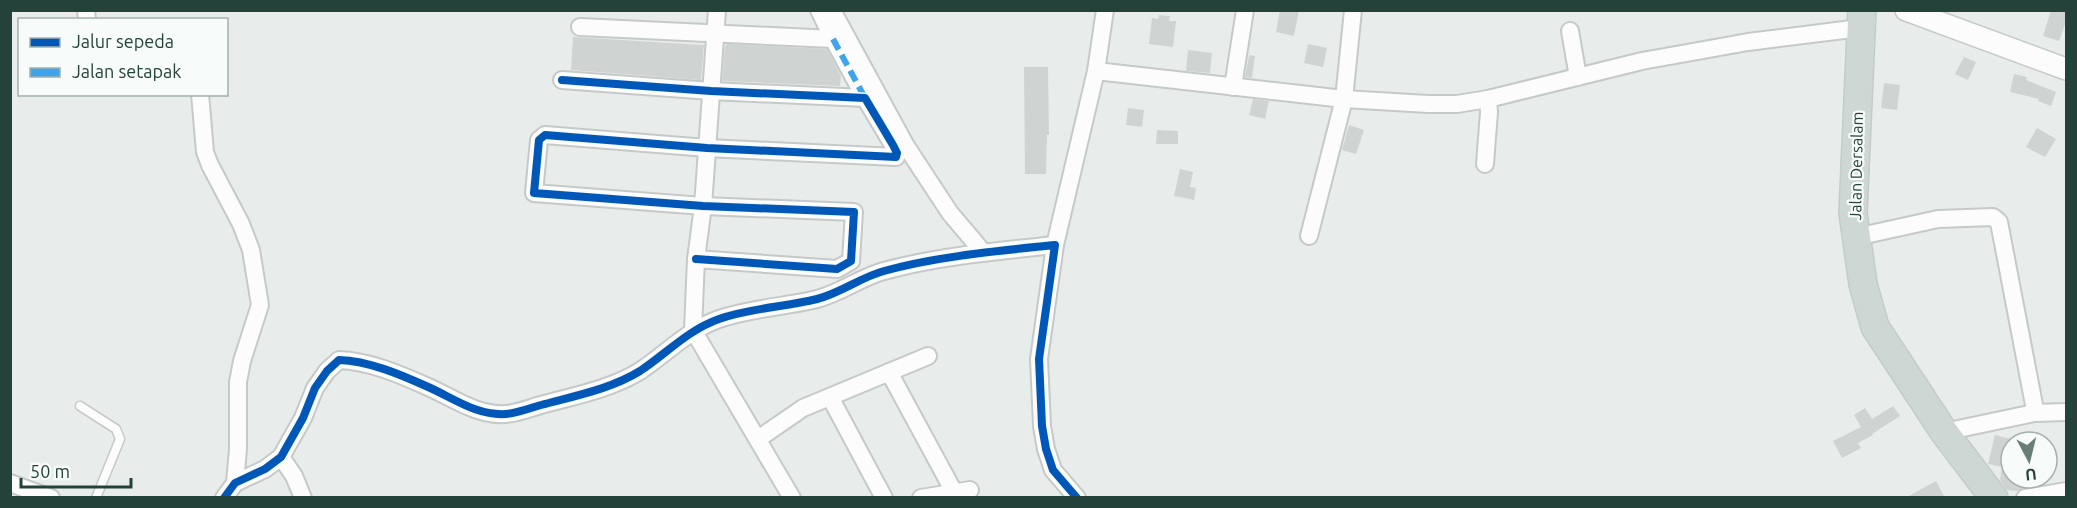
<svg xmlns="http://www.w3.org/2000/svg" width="2077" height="508" viewBox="0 0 2077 508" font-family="Ubuntu,sans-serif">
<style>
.building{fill:#cfd4d2}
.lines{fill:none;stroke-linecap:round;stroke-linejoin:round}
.service-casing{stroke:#c5cac8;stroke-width:11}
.minor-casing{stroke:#c5cac8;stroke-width:20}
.tertiary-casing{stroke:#c5cac8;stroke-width:24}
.primary-casing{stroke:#c3ccc9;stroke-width:30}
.service{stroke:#fcfcfc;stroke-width:8}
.minor{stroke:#fcfcfc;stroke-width:16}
.tertiary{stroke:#fcfcfc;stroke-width:21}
.primary{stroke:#cfd7d5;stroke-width:27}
.quiet{stroke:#3ea4ec;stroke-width:6;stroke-dasharray:12 6;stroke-linecap:butt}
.cycleway-casing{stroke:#f7fbf9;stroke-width:11}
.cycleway{stroke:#0057b8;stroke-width:8}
.labels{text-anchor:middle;stroke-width:4.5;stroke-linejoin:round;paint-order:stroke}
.street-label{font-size:16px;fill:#24423a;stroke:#f7fbf9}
</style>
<rect width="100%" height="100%" fill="#e8edeb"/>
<g class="building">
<polygon points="1280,10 1299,10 1294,36 1276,32"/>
<polygon points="2051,10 2067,10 2067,19 2059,41 2043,36"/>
<polygon points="1159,15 1170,16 1169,21 1176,21 1173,47 1149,44 1152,18 1158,19"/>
<polygon points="573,37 704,45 701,80 571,70"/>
<polygon points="727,44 827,49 841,76 840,86 722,81 725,46"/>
<polygon points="1308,44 1327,48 1323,67 1304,63"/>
<polygon points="1188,50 1212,53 1210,73 1186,71"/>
<polygon points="1249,55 1255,56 1252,78 1245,77"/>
<polygon points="1964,57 1976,62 1968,80 1955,74"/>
<polygon points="1024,67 1048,67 1049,135 1047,135 1046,174 1025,174"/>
<polygon points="2014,74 2027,77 2026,80 2056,92 2051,106 2038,101 2039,99 2010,92"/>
<polygon points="1884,83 1900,85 1897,110 1881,108"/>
<polygon points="1253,99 1269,101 1265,119 1249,115"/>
<polygon points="1128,108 1144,110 1142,127 1126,125"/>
<polygon points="1349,125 1364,130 1356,154 1342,150"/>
<polygon points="2037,128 2056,139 2045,157 2026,147"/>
<polygon points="1157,130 1178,131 1178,144 1156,144"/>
<polygon points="1180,169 1193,172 1190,187 1196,188 1194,200 1174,196"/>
<polygon points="1893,406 1900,416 1872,434 1873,435 1858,443 1861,448 1842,458 1833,441 1861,427 1854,415 1865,408 1872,419"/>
<polygon points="1995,435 2011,439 2011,478 2030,478 2028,487 2017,491 2007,490 2000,480 2002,467 1988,464"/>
<polygon points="1936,481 1945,498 1905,498"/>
</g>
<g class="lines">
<g class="service-casing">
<polyline id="service" points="80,406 116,429 120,439 96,498"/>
</g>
<g class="minor-casing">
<g id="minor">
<polyline points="86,10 87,20"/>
<polyline points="717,10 703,206 696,259 693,330 792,498"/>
<polyline points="832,10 906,146 950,213 983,252"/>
<polyline points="580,27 833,39 819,10"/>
<polyline points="1570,31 1578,77"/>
<polyline points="833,39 865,98"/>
<polyline points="1096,71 1344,99 1428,104 1457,104 1488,99 1642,61 1748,42 1860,28"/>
<polyline points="562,80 711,91 865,98 893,145 897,153 896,157 707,148 545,135 539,140 534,193 703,206 854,212 851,261 837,269 696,259"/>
<polyline points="1233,87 1245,10"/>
<polyline points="200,94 205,152 210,165 241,224 251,250 260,305 242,361 238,382 238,449 235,483"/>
<polyline points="1485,164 1489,112 1488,99"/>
<polyline points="1309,236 1344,99 1353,10"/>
<polyline points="1856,237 1938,219 1993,217 1999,222 2035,410 2034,413 1944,432"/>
<polyline points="1055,245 1096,71 1105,10"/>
<polyline points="889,372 954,492"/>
<polyline points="830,397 884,498"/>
<polyline points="2034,413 2066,412"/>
<polyline points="758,439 803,408 928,356"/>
<polyline points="281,457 294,476 303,498"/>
<polyline points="10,483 51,498"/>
<path d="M224 498 235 483 265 469 281 457 303 418 315 388 327 371 339 360C369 361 399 374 426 386 452 397 476 416 506 414 518 413 530 408 541 405 574 396 611 389 640 371 667 353 688 330 719 319 750 308 785 307 817 299 841 293 861 277 884 271 939 256 998 251 1055 245L1039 359 1042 426 1046 449 1053 470 1077 498"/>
<polyline points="921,498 970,490"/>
<polyline points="2025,498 2066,491"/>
</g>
</g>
<g class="tertiary-casing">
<polyline id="tertiary" points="1906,10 2066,69"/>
</g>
<g class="primary-casing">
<polyline id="primary" points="1862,10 1853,213 1863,284 1875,327 1944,432 1994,498"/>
</g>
<use href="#service" class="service"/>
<use href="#minor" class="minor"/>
<use href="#tertiary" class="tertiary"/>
<use href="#primary" class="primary"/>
<polyline class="quiet" points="833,39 865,98"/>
<g class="cycleway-casing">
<g id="cycleway">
<polyline points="562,80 711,91 865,98 893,145 897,153 896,157 707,148 545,135 539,140 534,193 703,206 854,212 851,261 837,269 696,259"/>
<path d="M224 498 235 483 265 469 281 457 303 418 315 388 327 371 339 360C369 361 399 374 426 386 452 397 476 416 506 414 518 413 530 408 541 405 574 396 611 389 640 371 667 353 688 330 719 319 750 308 785 307 817 299 841 293 861 277 884 271 939 256 998 251 1055 245L1039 359 1042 426 1046 449 1053 470 1077 498"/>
</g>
</g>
<use href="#cycleway" class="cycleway"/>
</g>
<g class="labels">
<g class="street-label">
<text transform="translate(1856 166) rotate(-89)" y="6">Jalan Dersalam</text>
</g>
</g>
<rect width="2077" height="508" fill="none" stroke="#24423a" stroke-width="24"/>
<rect x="18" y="18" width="210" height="78" fill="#f7fbf9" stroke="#a3b1ad" stroke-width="1.5"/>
<rect x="30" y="38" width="30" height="9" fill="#0057b8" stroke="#a3b1ad" stroke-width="1.5"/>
<text x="72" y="48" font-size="18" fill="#24423a">Jalur sepeda</text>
<rect x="30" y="68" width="30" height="9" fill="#3ea4ec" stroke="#a3b1ad" stroke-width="1.5"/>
<text x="72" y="78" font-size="18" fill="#24423a">Jalan setapak</text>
<g transform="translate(2029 460) rotate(173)"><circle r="28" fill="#f7fbf9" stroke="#a3b1ad" stroke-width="1.5"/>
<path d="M0-4.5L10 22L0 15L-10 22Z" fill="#697e78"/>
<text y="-9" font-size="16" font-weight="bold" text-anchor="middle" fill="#24423a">U</text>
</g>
<path d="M21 478v9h110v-9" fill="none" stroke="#24423a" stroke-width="3"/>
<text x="30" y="478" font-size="18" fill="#24423a" stroke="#f7fbf9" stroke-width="4.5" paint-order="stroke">50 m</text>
</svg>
